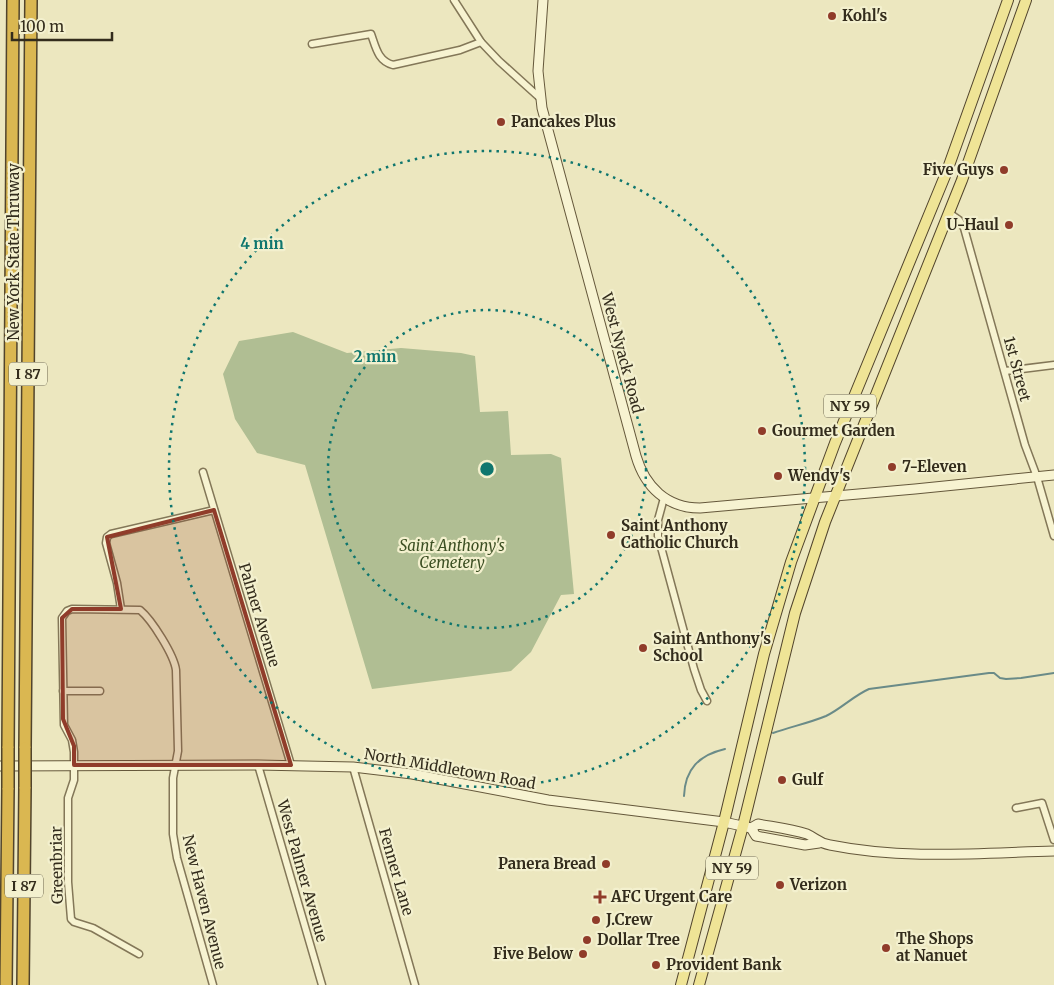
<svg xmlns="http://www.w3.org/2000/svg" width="1054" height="985" viewBox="0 0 1054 985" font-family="Merriweather,serif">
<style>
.cemetery{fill:#b0be93}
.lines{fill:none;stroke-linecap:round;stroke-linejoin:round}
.stream{stroke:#6a8b88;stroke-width:2}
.street-casing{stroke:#837758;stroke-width:9}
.secondary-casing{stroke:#65583b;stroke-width:11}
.primary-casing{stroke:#51442c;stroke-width:12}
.highway-casing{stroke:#51442c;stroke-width:14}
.street{stroke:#f7f3d1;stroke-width:6}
.secondary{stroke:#f7f3d1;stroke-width:9}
.primary{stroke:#efe496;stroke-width:10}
.highway{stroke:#dab751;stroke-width:11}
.highway-bridge-casing{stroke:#51442c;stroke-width:14;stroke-linecap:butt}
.highway-bridge{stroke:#dab751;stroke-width:11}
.marked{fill:#903c2a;fill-opacity:0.2;stroke:#903c2a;stroke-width:4;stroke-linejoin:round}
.ring{fill:none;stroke:#0f766e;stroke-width:2.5;stroke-dasharray:2.5 5}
.poi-dot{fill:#903c2a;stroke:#f3f0ce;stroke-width:2}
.labels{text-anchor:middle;stroke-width:4.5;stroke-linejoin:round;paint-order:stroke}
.shield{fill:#f3f0ce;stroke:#6d6751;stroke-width:1}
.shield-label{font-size:14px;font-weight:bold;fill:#332c1c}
.poi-label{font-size:15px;font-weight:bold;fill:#332c1c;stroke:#f3f0ce;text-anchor:start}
.street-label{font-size:15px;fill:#332c1c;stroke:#f3f0ce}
.park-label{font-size:15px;font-style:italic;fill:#3c4f23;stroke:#f3f0ce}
.centre{fill:#0f766e;stroke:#f3f0ce;stroke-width:2.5}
.ring-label{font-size:15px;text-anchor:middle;font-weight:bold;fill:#0f766e;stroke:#f3f0ce;stroke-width:4.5;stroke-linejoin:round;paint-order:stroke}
</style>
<rect width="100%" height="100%" fill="#ece7bf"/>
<polygon class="cemetery" points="293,332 347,353 401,348 461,353 475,356 480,412 508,411 511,455 551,454 561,458 574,594 561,595 531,652 511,671 372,689 305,465 257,453 235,419 223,374 239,341"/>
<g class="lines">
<g class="stream">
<path d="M773 733C790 727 809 723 826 716 841 709 853 696 869 689L989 673H994L1000 678 1006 679 1021 678 1054 673"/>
<path d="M684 796C685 769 699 755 725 749"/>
</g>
<g class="street-casing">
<g id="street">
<polyline points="454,0 481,42 499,61 540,98"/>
<path d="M312 44 371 34C376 48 378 61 393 65L460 50 481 42"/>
<polyline points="949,213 959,220 964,228 1025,445 1037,477 1054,536"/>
<polyline points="1005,371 1054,365"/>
<polyline points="203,472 291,765"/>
<polyline points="664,498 658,520 658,536 694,669 701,690 707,701"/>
<polyline points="121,609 117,583 106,543 107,537 111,534 214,510"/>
<polyline points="63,691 100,691"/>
<polyline points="258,765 322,985"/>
<polyline points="353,767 415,985"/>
<polyline points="1016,808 1042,803 1054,840"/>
<path d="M139 954 93 928 74 922 71 919 68 882V798L74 780V752L72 740 64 725 62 618 67 611 72 609 140 610C152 620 174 655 176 670L178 751 173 778V834L177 858 213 985"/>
</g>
</g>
<g class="secondary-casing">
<g id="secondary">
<path d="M543 0 538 71 542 108 636 456C645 487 667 508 700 508L915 489 1054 475"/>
<polyline points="0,766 258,765 353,767 412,774 548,800 724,822 751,828 756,836 805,845 819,843"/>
<path d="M751 828 758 824C774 827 791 829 807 834 816 838 818 843 830 845 904 860 979 853 1054 851"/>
</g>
</g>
<g class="primary-casing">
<g id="primary">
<polyline points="681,985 724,822 764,654 791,562 835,443 947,171 1008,0"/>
<polyline points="699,985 743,826 795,613 825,522 962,180 1026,0"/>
</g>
</g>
<g class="highway-casing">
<g id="highway">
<polyline points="8,748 13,0"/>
<polyline points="25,748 31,0"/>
<polyline points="6,985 8,788"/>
<polyline points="23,985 25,787"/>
</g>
</g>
<use href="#street" class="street"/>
<use href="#secondary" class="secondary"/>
<use href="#primary" class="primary"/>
<use href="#highway" class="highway"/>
<g class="highway-bridge-casing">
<g id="highway-bridge">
<polyline points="25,787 25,748"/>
<polyline points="8,788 8,748"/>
</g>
</g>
<use href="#highway-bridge" class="highway-bridge"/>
</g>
<path class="marked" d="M214 510 291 765H74V746L63 719 62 618 72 609H121L107 537Z"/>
<g class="ring">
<circle cx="487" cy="469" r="159"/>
<circle cx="487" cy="469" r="318"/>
</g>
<g class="poi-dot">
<circle cx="832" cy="16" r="5"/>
<circle cx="501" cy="122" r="5"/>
<circle cx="1004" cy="170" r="5"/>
<circle cx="1009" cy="225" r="5"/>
<circle cx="762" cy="431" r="5"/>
<circle cx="892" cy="467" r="5"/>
<circle cx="778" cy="476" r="5"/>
<circle cx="611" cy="535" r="5"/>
<circle cx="643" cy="648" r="5"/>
<circle cx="782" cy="780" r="5"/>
<circle cx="606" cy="864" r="5"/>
<circle cx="780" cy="885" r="5"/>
<path d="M597.5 889.5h5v5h5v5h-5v5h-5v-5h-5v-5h5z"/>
<circle cx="596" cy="920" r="5"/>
<circle cx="587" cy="940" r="5"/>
<circle cx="886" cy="948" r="5"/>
<circle cx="583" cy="954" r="5"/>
<circle cx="656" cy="965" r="5"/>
</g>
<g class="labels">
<g class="shield">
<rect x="9" y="362.5" width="38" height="23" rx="4"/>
<rect x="824" y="394.5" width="52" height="23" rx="4"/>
<rect x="706" y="856.5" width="52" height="23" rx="4"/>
<rect x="5" y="874.5" width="38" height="23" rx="4"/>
</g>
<g class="shield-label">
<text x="28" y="379">I 87</text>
<text x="850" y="411">NY 59</text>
<text x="732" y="873">NY 59</text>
<text x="24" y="891">I 87</text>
</g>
<g class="poi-label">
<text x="842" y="21">Kohl's</text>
<text x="511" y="127">Pancakes Plus</text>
<text x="994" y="175" text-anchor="end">Five Guys</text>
<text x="999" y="230" text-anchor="end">U-Haul</text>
<text x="772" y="436">Gourmet Garden</text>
<text x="902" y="472">7-Eleven</text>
<text x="788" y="481">Wendy's</text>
<text x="621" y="531">Saint Anthony<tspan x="621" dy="17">Catholic Church</tspan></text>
<text x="653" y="644">Saint Anthony's<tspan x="653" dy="17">School</tspan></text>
<text x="792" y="785">Gulf</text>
<text x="596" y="869" text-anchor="end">Panera Bread</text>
<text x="790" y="890">Verizon</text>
<text x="611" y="902">AFC Urgent Care</text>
<text x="606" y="925">J.Crew</text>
<text x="896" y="944">The Shops<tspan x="896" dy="17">at Nanuet</tspan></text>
<text x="597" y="945">Dollar Tree</text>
<text x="573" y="959" text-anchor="end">Five Below</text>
<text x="666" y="970">Provident Bank</text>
</g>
<g class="street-label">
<text transform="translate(14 252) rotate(-90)" y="5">New York State Thruway</text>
<text transform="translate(622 353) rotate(75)" y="5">West Nyack Road</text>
<text transform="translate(1017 369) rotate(75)" y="5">1st Street</text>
<text transform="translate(259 615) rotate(73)" y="5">Palmer Avenue</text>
<text transform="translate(450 769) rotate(10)" y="5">North Middletown Road</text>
<text transform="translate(57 865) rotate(-91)" y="5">Greenbriar</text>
<text transform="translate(302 871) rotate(74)" y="5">West Palmer Avenue</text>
<text transform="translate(396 872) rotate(74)" y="5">Fenner Lane</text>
<text transform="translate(204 902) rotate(76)" y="5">New Haven Avenue</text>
</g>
<g class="park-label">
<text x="452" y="551">Saint Anthony's<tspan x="452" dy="17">Cemetery</tspan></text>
</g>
</g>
<circle cx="487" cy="469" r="8" class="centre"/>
<g class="ring-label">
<text x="262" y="249">4 min</text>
<text x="375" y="362">2 min</text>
</g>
<path d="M12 32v8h100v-8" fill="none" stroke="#332c1c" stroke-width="2.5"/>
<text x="20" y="32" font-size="15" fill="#332c1c" stroke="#f3f0ce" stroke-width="4" paint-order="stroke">100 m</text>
</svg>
